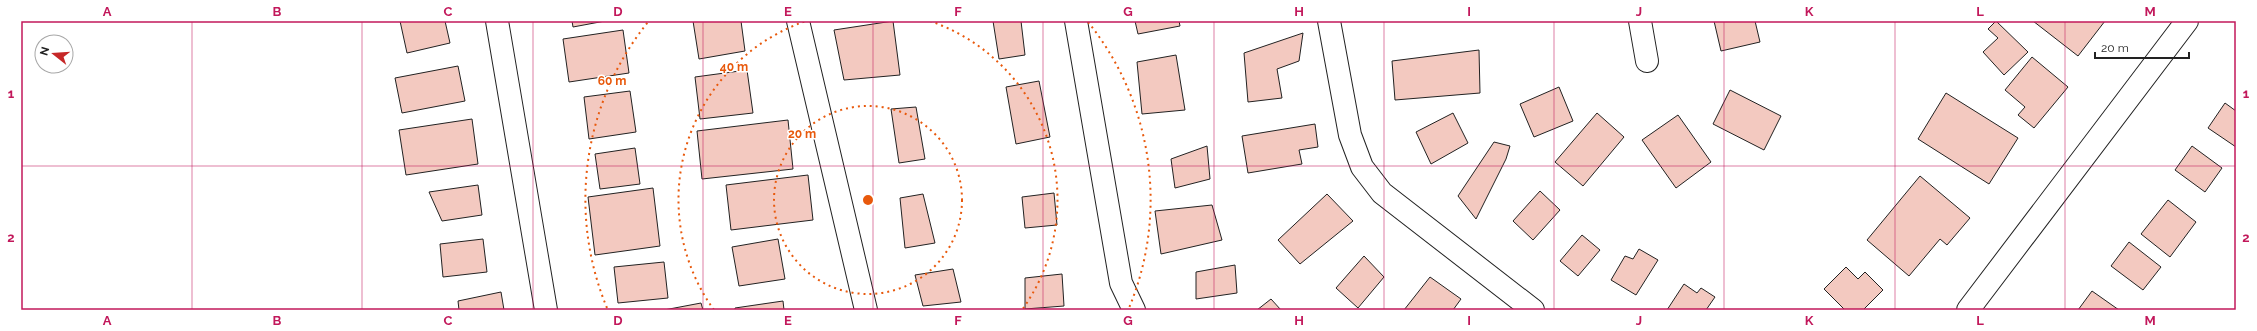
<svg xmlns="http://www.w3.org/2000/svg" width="2257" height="331" viewBox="0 0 2257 331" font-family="Raleway,sans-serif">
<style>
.building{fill:#f3c9c0;stroke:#222}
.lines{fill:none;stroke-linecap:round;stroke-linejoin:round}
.minor-casing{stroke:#222;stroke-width:24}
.minor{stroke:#fff;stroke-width:22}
.grid{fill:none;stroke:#c2185b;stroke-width:1;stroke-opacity:0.55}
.ring{fill:none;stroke:#e8590c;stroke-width:2;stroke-dasharray:2 4}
.centre{fill:#e8590c;stroke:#fff;stroke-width:2}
.ring-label{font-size:12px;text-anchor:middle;font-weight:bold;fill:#e8590c;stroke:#fff;stroke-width:3;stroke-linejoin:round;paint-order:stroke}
.neatline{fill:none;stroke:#c2185b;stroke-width:1.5}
.grid-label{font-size:13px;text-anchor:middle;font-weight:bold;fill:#c2185b}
</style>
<rect width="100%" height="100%" fill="#fff"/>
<g class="building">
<polygon points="400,21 445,21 450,43 407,53"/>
<polygon points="572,21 605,21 573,27"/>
<polygon points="693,21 741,21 745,51 699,59"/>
<polygon points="893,21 900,75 844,80 834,30"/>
<polygon points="993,21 1021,21 1025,55 999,59"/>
<polygon points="1135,21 1179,21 1180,26 1138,34"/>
<polygon points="1714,21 1755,21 1760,42 1721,51"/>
<polygon points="1996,21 2028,52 2004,75 1983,52 1998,38 1988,29"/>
<polygon points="2033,21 2105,21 2078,56"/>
<polygon points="623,30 629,73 569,82 563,39"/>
<polygon points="1303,33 1299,61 1277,69 1282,98 1248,102 1244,53"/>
<polygon points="1479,50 1480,93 1395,100 1392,61"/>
<polygon points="1176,55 1185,110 1142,114 1137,62"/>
<polygon points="2032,57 2068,87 2034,128 2018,115 2025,107 2005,90"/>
<polygon points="458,66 465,101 402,113 395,78"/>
<polygon points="747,70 753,113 700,119 695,77"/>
<polygon points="1039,81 1050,137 1016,144 1006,87"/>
<polygon points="1559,87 1573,121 1534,137 1520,104"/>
<polygon points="1730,90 1781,116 1764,150 1713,124"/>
<polygon points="630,91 636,132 589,139 584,97"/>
<polygon points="1946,93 2018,138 1989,184 1918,139"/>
<polygon points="2225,103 2236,111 2236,147 2208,128"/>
<polygon points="916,107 925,159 899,163 891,109"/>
<polygon points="1453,113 1468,143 1431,164 1416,132"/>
<polygon points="1597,113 1624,137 1583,186 1555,162"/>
<polygon points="1678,115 1711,162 1676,188 1642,140"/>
<polygon points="472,119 478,164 406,175 399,130"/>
<polygon points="788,120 793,169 702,179 697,131"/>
<polygon points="1315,124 1318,147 1299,150 1302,164 1248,173 1242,136"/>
<polygon points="1494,142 1510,146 1506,159 1476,219 1458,196"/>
<polygon points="1207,146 1210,179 1175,188 1171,159"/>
<polygon points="2192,146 2222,168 2205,192 2175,170"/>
<polygon points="635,148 640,184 600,189 595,154"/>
<polygon points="808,175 813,220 731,230 726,185"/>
<polygon points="1920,176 1970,218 1947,245 1940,239 1909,276 1867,240"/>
<polygon points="478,185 482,215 442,221 429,192"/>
<polygon points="653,188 660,246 595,255 588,197"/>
<polygon points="1540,191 1560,210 1533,240 1513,221"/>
<polygon points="1054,193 1057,225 1025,228 1022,197"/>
<polygon points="923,194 935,243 905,248 900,198"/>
<polygon points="1327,194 1353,221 1300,264 1278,240"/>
<polygon points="2168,200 2196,222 2170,257 2141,234"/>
<polygon points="1212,205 1222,240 1161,254 1155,211"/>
<polygon points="1582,235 1600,250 1578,276 1560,261"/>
<polygon points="483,239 487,272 443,277 440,244"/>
<polygon points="778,239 785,279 739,286 732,247"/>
<polygon points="2129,242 2161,267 2143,290 2111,266"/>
<polygon points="1639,249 1658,260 1636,295 1611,280 1625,256 1633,259"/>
<polygon points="1364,256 1384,277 1358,308 1336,288"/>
<polygon points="664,262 668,298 618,303 614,267"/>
<polygon points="1235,265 1237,293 1196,299 1196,272"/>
<polygon points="1846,267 1858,279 1865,272 1883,290 1863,310 1845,310 1824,289"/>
<polygon points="953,269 961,302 923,306 915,275"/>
<polygon points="1062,274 1064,306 1025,309 1025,278"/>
<polygon points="1430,277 1461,299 1453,310 1404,310"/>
<polygon points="1684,284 1697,293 1701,288 1715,297 1706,310 1667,310"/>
<polygon points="2092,291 2119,310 2078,310"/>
<polygon points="501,292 504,310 459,310 458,301"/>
<polygon points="1271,299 1281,310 1257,310"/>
<polygon points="783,301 784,310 735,310 735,308"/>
<polygon points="701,303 703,310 664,310"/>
</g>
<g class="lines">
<g class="minor-casing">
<g id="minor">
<polyline points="497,21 546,310"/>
<polyline points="798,21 866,310"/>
<polyline points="1076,21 1121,283 1134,310"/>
<polyline points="1329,21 1350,135 1362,167 1382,193 1533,310"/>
<polyline points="1640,21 1647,61"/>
<polyline points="1968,310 2187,21"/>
</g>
</g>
<use href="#minor" class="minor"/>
</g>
<path class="grid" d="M192 21V310M362 21V310M533 21V310M703 21V310M873 21V310M1043 21V310M1214 21V310M1384 21V310M1554 21V310M1724 21V310M1895 21V310M2065 21V310M21 166H2236"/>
<g class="ring">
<circle cx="868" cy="200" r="94"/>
<path d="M714 310A189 189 0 0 1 806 21M930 21A189 189 0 0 1 1022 310"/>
<path d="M607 308A283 283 0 0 1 648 22M1088 22A283 283 0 0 1 1129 308"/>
</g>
<circle cx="868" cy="200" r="6" class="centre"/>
<g class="ring-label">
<text x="734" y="71">40 m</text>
<text x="612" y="85">60 m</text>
<text x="802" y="138">20 m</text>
</g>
<rect width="2257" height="331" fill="none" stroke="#ffffff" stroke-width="44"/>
<g transform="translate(54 54) rotate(287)"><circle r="19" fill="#ffffff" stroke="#a7a7a7"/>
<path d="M0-3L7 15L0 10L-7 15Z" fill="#c62828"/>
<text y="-6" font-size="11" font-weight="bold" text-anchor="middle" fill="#222222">N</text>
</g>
<path d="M2095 52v6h94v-6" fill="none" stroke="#222222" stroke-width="2"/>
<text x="2101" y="52" font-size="12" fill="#222222" stroke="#ffffff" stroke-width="3" paint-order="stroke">20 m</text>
<rect x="22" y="22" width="2213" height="287" class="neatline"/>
<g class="grid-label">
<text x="107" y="16">A</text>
<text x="277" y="16">B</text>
<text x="448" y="16">C</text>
<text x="618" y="16">D</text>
<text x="788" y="16">E</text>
<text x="958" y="16">F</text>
<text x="1128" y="16">G</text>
<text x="1299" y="16">H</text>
<text x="1469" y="16">I</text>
<text x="1639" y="16">J</text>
<text x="1809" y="16">K</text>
<text x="1980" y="16">L</text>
<text x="2150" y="16">M</text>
<text x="11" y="98">1</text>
<text x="2246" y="98">1</text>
<text x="11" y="242">2</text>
<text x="2246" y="242">2</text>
<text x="107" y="325">A</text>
<text x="277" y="325">B</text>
<text x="448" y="325">C</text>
<text x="618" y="325">D</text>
<text x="788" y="325">E</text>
<text x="958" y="325">F</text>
<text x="1128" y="325">G</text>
<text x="1299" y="325">H</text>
<text x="1469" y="325">I</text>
<text x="1639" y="325">J</text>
<text x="1809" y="325">K</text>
<text x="1980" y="325">L</text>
<text x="2150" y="325">M</text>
</g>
</svg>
